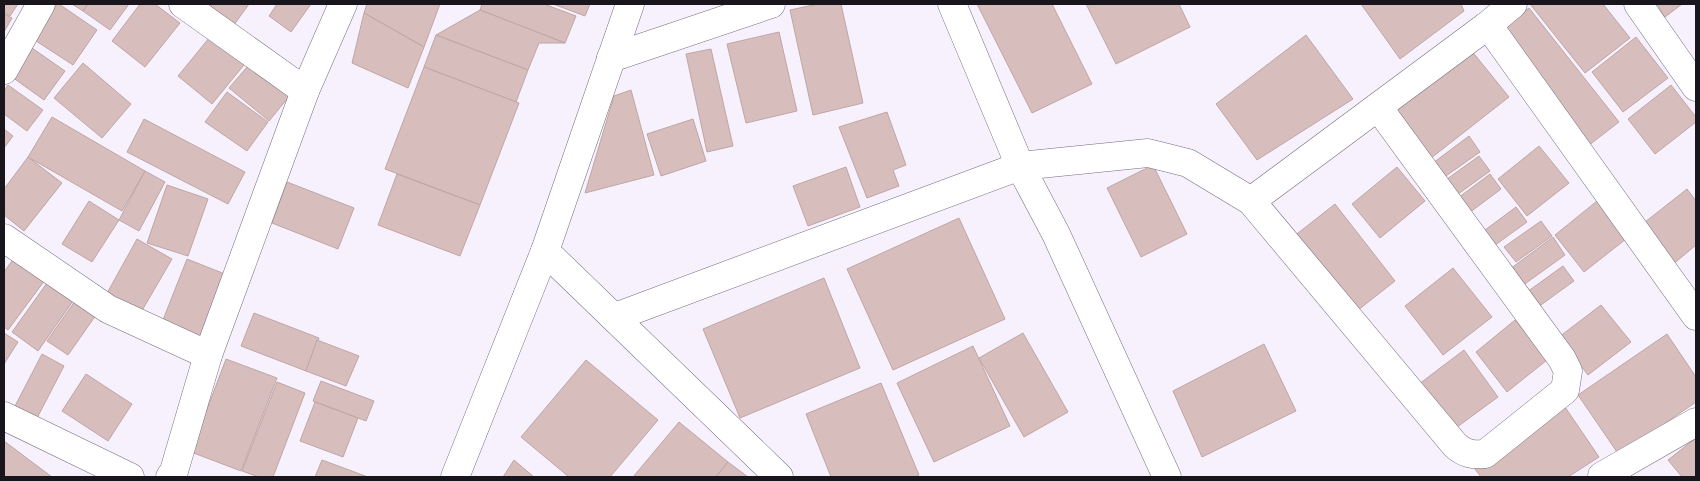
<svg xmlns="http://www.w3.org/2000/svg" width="1700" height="481" viewBox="0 0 1700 481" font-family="Raleway,sans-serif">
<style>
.building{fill:#d7bdbc;stroke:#bfa6a4}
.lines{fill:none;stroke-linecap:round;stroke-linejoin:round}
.street-casing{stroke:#756d7f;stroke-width:29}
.street{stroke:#fff;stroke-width:28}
</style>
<rect width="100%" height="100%" fill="#f7f1fe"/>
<g class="building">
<polygon points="4,4 18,4 10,16 4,13"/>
<polygon points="57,4 59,4 97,30 73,65 33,39"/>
<polygon points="72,4 88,4 83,11"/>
<polygon points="88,4 129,4 110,30 83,11"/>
<polygon points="140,4 155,4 180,23 145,67 112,41"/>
<polygon points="212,4 249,4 231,29 207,12"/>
<polygon points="277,4 311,4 291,32 269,16"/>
<polygon points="367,4 440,4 424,47 364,13"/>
<polygon points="482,4 544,4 576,16 565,43 480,10"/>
<polygon points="553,4 590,4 585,16"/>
<polygon points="818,4 841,4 863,103 813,115 790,10"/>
<polygon points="977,4 1052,4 1092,84 1032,113"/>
<polygon points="1086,4 1179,4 1190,27 1116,64"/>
<polygon points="1361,4 1461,4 1464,11 1400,59"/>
<polygon points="1530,4 1603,4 1630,38 1585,73"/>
<polygon points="1657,4 1682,4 1665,17"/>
<polygon points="1529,8 1619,122 1584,149 1499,31"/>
<polygon points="480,10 565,43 539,43 528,70 436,35"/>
<polygon points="364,13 424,47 408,88 352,63"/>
<polygon points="4,14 12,18 4,32"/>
<polygon points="214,32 248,60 212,104 178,76"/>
<polygon points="779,32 797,111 746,123 727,44"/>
<polygon points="436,35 528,70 516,102 424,67"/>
<polygon points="1306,35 1353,99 1257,160 1216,104"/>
<polygon points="1636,37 1668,78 1623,112 1592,72"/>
<polygon points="32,48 65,71 44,100 12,77"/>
<polygon points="711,49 733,146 707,152 686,54"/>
<polygon points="1471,50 1509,97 1426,162 1389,115"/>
<polygon points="253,60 292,93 269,121 229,88"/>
<polygon points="83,63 131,104 102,138 54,98"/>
<polygon points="424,67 519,103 480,205 385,169"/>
<polygon points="8,85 43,110 27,131 4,114 4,91"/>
<polygon points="1671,85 1696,117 1696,122 1655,154 1628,119"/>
<polygon points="631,90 654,175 585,193 614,96"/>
<polygon points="227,92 268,122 247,151 205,122"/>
<polygon points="887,112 906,165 893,170 899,186 867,198 839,127"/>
<polygon points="52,117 145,171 122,211 28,157"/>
<polygon points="144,119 245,172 228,204 127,152"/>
<polygon points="693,119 706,161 661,176 647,134"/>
<polygon points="4,129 13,136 4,148"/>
<polygon points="1469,136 1480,152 1443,178 1433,163"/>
<polygon points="1539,146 1569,183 1527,216 1498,179"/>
<polygon points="1479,156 1490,171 1454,197 1443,182"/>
<polygon points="28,157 62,183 24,231 4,215 4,189"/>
<polygon points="1153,165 1187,234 1141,257 1107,188"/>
<polygon points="846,167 860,207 808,226 793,186"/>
<polygon points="1397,167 1425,201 1380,238 1352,204"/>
<polygon points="145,171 165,182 139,231 119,220"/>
<polygon points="397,174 480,205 460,256 378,225"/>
<polygon points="1490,174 1501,189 1465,216 1454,201"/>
<polygon points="287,182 354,208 338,249 272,223"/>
<polygon points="167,185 208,199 188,256 147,243"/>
<polygon points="1687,189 1696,201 1696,245 1671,266 1640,226"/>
<polygon points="89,201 119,220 92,262 62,244"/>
<polygon points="1597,201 1626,239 1584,272 1555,235"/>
<polygon points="1335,204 1395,281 1353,314 1293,237"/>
<polygon points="1516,207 1527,222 1491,248 1481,233"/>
<polygon points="959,218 1005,319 893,370 847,269"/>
<polygon points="1541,221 1552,236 1516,262 1504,247"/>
<polygon points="1553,237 1565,255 1522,286 1510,269"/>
<polygon points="137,239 172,259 140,314 106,295"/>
<polygon points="14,258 45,280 8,330 4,327 4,272"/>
<polygon points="187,259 225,274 200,340 161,325"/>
<polygon points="1563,266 1574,281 1538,307 1527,292"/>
<polygon points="1453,268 1492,317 1443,355 1405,306"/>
<polygon points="824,278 860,368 740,418 703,329"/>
<polygon points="47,283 73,301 38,351 12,332"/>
<polygon points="75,301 96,315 68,355 47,341"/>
<polygon points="1601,305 1631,342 1588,375 1559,337"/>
<polygon points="254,313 319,338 306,371 241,346"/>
<polygon points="1515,320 1547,360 1507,392 1476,352"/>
<polygon points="4,333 18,342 4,364"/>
<polygon points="1023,333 1068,412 1024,437 979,358"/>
<polygon points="1667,334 1696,377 1696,402 1619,455 1578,395"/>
<polygon points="317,340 359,356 346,386 306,371"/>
<polygon points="1264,344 1296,411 1202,457 1173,391"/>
<polygon points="973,346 1010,426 934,462 897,383"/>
<polygon points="1464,350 1498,397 1453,430 1419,384"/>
<polygon points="42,354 64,366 36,420 14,408"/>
<polygon points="226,359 277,378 241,471 191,452"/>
<polygon points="586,360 658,420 610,477 569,477 521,437"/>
<polygon points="86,374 132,404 108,441 62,411"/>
<polygon points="321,381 374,401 366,421 313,401"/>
<polygon points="277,382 305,393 273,477 259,477 242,471"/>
<polygon points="881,383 919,475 914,477 831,477 806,414"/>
<polygon points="315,402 358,418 343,457 300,441"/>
<polygon points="1565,407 1599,457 1568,477 1481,477 1475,469"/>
<polygon points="679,422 728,462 716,477 633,477"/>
<polygon points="1696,438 1696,477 1682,477 1668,460"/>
<polygon points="4,441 52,477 4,477"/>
<polygon points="322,460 368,477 315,477"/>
<polygon points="514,460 534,477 503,477"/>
<polygon points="728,462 748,477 716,477"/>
</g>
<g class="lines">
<g class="street-casing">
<g id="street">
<polyline points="952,4 1020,166 1056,234 1167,477"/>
<polyline points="1638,4 1696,87"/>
<polyline points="1488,25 1696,316"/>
<polyline points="611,58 771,4"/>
<polyline points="4,70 41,4"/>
<polyline points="305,91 343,4"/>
<polyline points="1251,201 1488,25 1513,4"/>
<polyline points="4,238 108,309 208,355"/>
<polyline points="545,251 779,477"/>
<path d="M615 317 1020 166 1148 153 1188 163 1251 201 1455 445C1465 454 1472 455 1485 454L1565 390 1568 371 1562 359 1378 107"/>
<polyline points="4,416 130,477"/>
<polyline points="170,477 174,471 208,355 305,91 183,4"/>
<polyline points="455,477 545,251 630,4"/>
<polyline points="1602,477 1602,476 1696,422"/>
</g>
</g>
<use href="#street" class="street"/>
</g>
<rect width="1700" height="481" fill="none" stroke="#19151c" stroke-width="10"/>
</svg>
